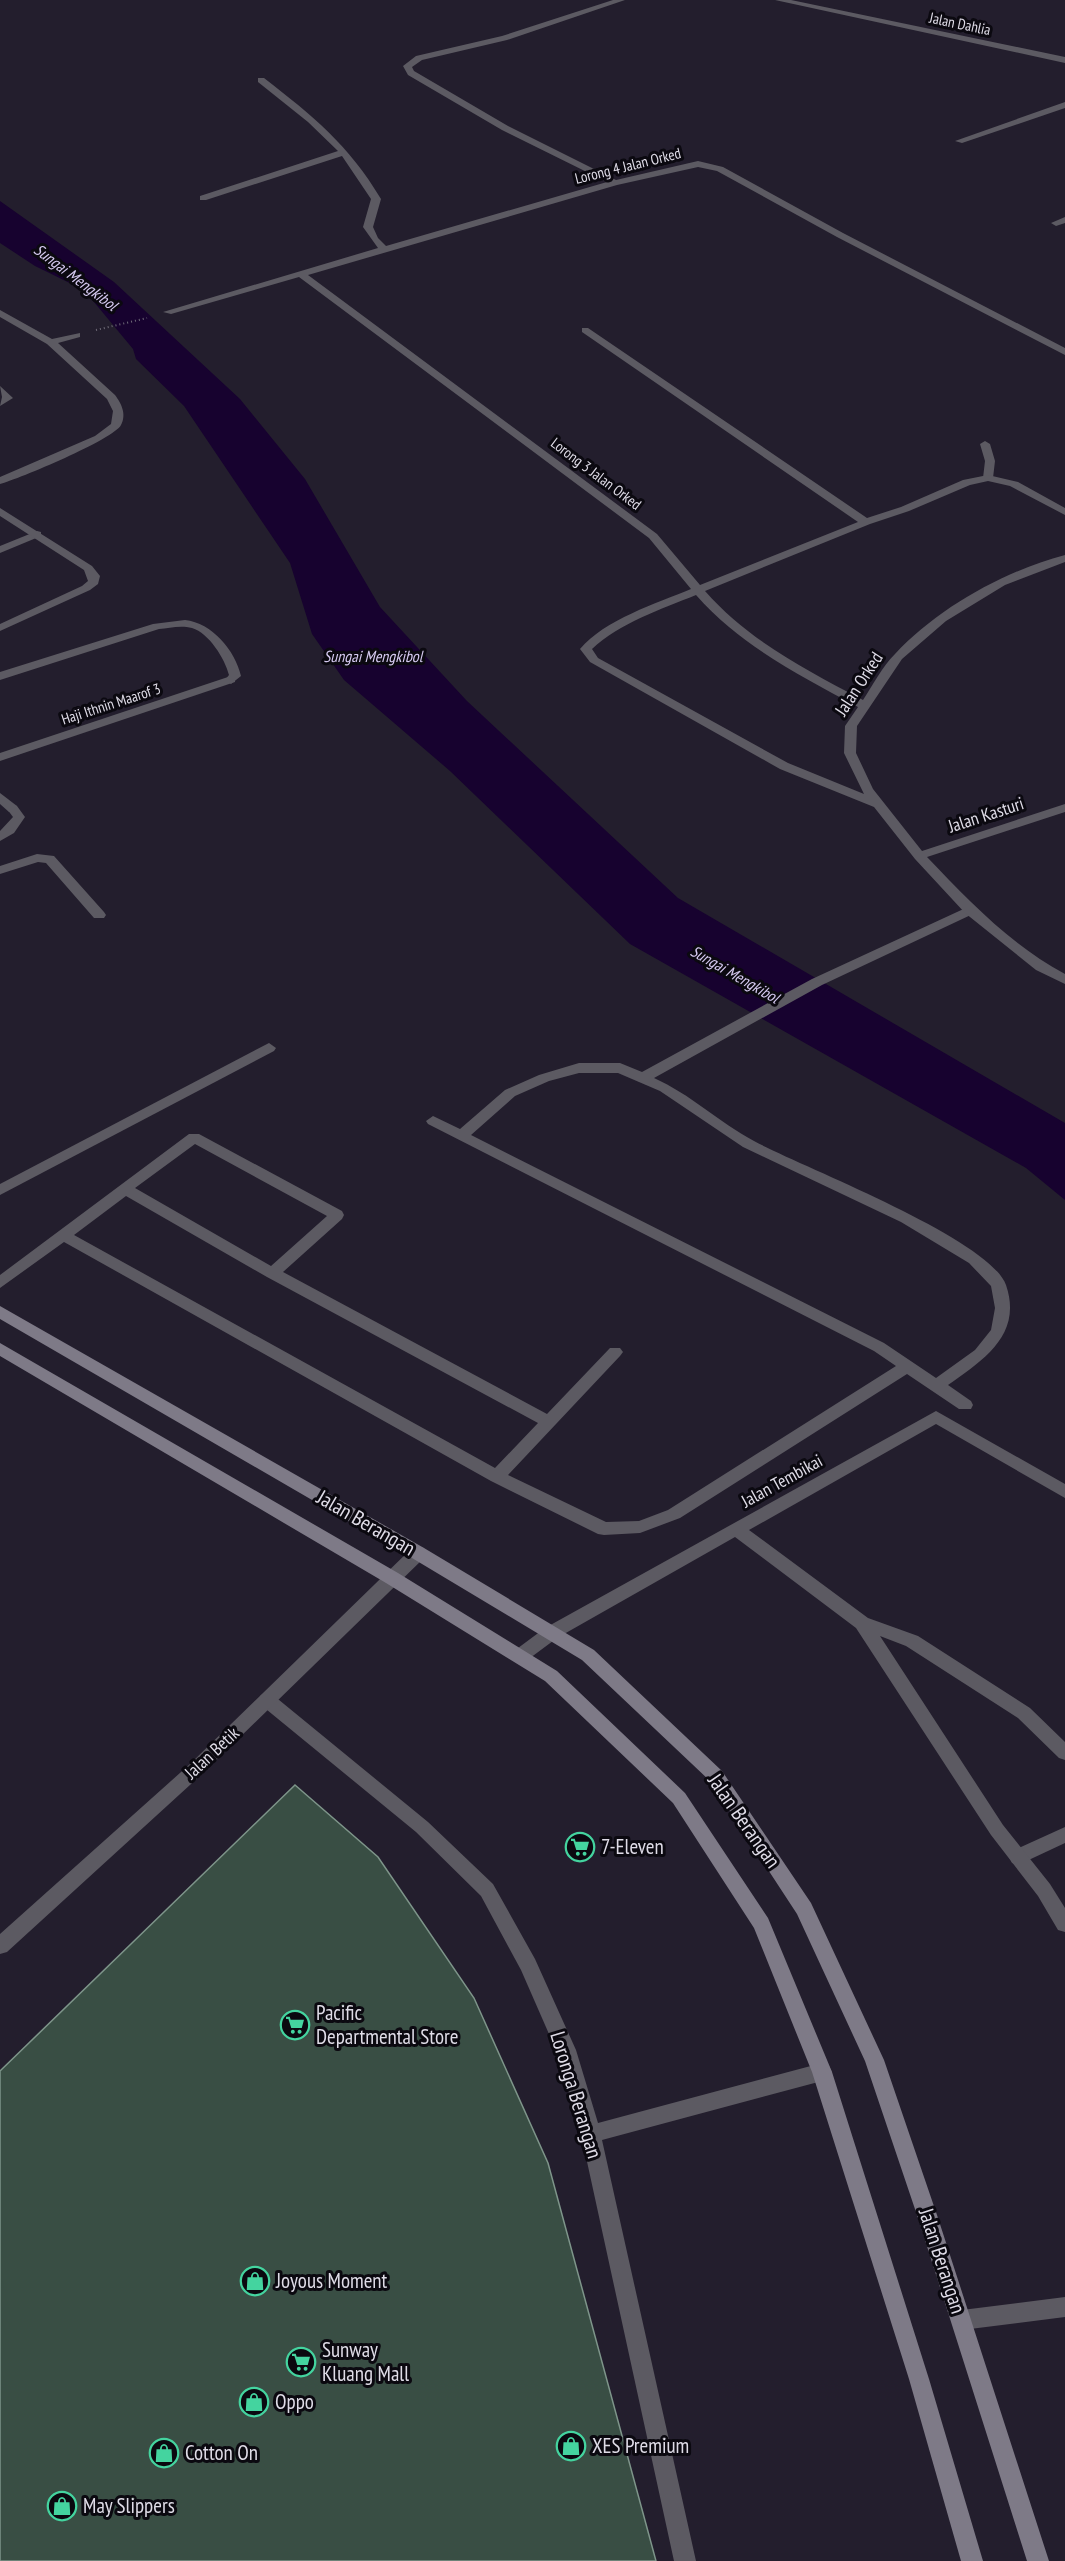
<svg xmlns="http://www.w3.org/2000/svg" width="1065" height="2561" viewBox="0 0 1065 2561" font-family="'PT Sans Narrow',sans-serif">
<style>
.water{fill:#17022f}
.building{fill:#394e44;stroke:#7e958a;stroke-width:1.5}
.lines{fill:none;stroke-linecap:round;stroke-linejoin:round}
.path{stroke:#6f6b78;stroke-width:2;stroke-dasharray:1 3;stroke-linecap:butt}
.lane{fill:#5c5a62;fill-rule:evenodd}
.street{fill:#5c5a62;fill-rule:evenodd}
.secondary{fill:#7e7a87;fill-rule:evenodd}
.labels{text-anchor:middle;stroke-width:6;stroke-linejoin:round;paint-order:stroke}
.far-street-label{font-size:15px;fill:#dfdce7;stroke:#0b0910}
.far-water-label{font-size:16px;font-style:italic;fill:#d6caf1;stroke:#0b0910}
.street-label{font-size:18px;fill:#dfdce7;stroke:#0b0910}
.near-street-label{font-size:21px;fill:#dfdce7;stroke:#0b0910}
.near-poi-label{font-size:21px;fill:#dfdce7;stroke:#0b0910;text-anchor:start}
</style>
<rect width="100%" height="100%" fill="#231e2d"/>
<polygon class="water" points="0,201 114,282 240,399 305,479 380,607 467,701 678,898 1065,1123 1065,1200 1026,1168 630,944 450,771 344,680 312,634 290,563 184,406 136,359 133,349 84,290 35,266 0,243"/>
<polygon class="building" points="295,1785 378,1857 474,1998 548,2163 656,2561 0,2561 0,2071"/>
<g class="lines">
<polyline class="path" points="96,330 147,318"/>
<g class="lane">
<polygon points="0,386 13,398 0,406 2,397"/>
<polygon points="985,441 990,444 995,461 993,478 988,481 983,478 985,461 980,444"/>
<polygon points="37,531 41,532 41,536 0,553 0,546"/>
<path d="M185 620C212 623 235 650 241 676L231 684 225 680 229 675C225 659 209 633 192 628 181 625 169 628 159 629L0 680V672L153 624Z"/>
<polygon points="13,805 17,806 25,817 14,833 0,841 0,831 13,817 7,809"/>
<polygon points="37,854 54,856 104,912 106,915 104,918 94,918 46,863 38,862 0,874 0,866"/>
<path d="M970 906 975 907 976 910 975 913 822 985 654 1078C690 1094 719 1122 754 1141 802 1167 989 1238 1006 1285 1023 1335 983 1360 948 1385L971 1401 973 1405 971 1409H959L907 1374 680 1518 640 1533 604 1535 598 1534 491 1481 64 1242 0 1288V1275L189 1134H199L342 1211 344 1215 342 1219 283 1272 547 1414 610 1348H620L623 1352 620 1356 508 1475 606 1522 639 1521 668 1510 896 1366 874 1351 428 1124 426 1121 433 1116 460 1129 505 1090 539 1075 579 1063H620L642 1072 812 979ZM579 1073H618L660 1091 743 1147 901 1222 969 1263 991 1286 995 1308 991 1330 975 1350 936 1378 884 1343 471 1135 515 1096 549 1081ZM195 1144 327 1216 271 1266 135 1188ZM126 1196 267 1277 538 1423 495 1468 74 1235Z"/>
<polygon points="269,1043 276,1048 274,1051 0,1195 0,1184"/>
<polygon points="267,1693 273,1695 428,1822 493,1884 535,1959 576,2050 598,2123 822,2063 829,2066 832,2072 829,2078 822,2081 602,2140 696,2561 674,2561 581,2134 556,2050 521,1970 481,1896 416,1832 261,1705 258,1700 261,1695"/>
<polygon points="1065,1827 1065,1843 1018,1865 1012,1863 1009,1857 1012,1851"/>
</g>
<g class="street">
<path d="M613 0H625L507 40 422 60 412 67 414 71 508 126 616 180 698 161 723 167 843 233 1065 348V355L837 237 717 171 698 167 617 185 308 275 657 534 700 585 858 522 582 332V328H588L867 518 901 507 963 480 988 475 1018 482 1065 508V515L1010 486 988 481 970 485 909 511 870 524 705 591C749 641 805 669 863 700 873 685 882 667 895 654 938 608 1004 571 1065 555V562L1005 585 946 621 902 659 857 726 856 753 873 789 922 851 1065 804V812L927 857C969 901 1012 946 1065 974V984L1036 970 965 913 915 859 874 807 780 769 590 662 580 649C604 620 657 603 691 589L649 538 299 277 171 314 163 312 378 248 363 227 371 199 342 156 206 200H200V196L338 151 308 122 258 82V78H264C313 116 349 145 381 199L373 227 378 238 386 246 607 182 502 130 408 75 403 66 416 56 502 36ZM696 595C741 646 799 675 858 707L845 726 844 753 864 794 788 763 598 658 592 649C620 623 661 609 696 595Z"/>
<polygon points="775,0 791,0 1065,57 1065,63"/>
<polygon points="1065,102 1065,108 962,143 955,141"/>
<polygon points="1065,217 1065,223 1056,226 1051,223"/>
<path d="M0 310 52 339 80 333V337L58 343 115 395C121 403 127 414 121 425 114 439 19 479 0 484V477L95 436 111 424 113 411 107 399 47 344 0 317Z"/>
<polygon points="0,508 92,566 100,576 98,584 90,590 0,631 0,624 82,586 88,581 84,570 0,516"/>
<polygon points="231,676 235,678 235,682 0,761 0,753"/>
<polygon points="0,793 17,806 17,812 9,812 0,804"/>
<polygon points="936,1411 1065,1484 1065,1498 936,1424 749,1530 868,1618 918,1636 1030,1708 1065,1742 1065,1760 1059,1758 1018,1718 906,1646 880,1636 1003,1825 1050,1884 1065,1908 1065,1932 1058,1930 1038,1896 991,1835 856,1628 735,1537 557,1638 526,1661 520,1663 514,1661 511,1656 514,1651 545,1628"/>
<polygon points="418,1546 424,1548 426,1553 424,1558 202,1774 7,1952 0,1954 0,1934 190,1764 412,1548"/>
<polygon points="1065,2297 1065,2317 962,2330 955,2327 952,2320 955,2313 962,2310"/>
</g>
<g class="secondary">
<polygon points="0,1306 424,1548 594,1650 722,1771 811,1903 884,2060 938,2218 1049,2561 1027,2561 918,2218 865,2061 797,1914 710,1781 582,1660 412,1558 0,1319"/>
<polygon points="0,1343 398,1573 557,1671 685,1793 768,1918 832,2072 929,2379 983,2561 961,2561 909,2379 812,2072 754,1928 673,1803 545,1681 386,1583 0,1356"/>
</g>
</g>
<defs>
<g id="supermarket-ring" transform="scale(1.5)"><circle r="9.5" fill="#0b0910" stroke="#44d49f" stroke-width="1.5"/><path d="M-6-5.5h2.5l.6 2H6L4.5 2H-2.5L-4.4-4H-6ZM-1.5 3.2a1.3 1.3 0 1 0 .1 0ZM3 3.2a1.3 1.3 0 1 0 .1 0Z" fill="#44d49f"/></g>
<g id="shop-ring" transform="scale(1.5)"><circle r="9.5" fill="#0b0910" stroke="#44d49f" stroke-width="1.5"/><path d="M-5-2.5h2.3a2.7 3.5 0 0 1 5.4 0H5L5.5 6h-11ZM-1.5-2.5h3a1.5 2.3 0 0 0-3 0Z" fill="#44d49f"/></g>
</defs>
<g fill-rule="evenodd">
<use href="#supermarket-ring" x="580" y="1847"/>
<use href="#supermarket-ring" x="295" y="2025"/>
<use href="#shop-ring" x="255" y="2281"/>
<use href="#supermarket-ring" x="301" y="2362"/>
<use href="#shop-ring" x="254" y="2402"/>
<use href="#shop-ring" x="571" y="2446"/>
<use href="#shop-ring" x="164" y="2453"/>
<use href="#shop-ring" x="62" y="2506"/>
</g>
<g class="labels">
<g class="far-street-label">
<text transform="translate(960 24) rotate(12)" y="5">Jalan Dahlia</text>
<text transform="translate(628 166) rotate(-14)" y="5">Lorong 4 Jalan Orked</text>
<text transform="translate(596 474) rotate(37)" y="5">Lorong 3 Jalan Orked</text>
<text transform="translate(111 704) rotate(-18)" y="5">Haji Ithnin Maarof 3</text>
</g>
<g class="far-water-label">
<text transform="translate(76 277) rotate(37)" y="6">Sungai Mengkibol</text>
<text x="373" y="662">Sungai Mengkibol</text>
<text transform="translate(735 974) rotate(30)" y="6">Sungai Mengkibol</text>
</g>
<g class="street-label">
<text transform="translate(859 684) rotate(-57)" y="6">Jalan Orked</text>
<text transform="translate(986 815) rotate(-18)" y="6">Jalan Kasturi</text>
<text transform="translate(782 1481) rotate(-29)" y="6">Jalan Tembikai</text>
<text transform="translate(212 1753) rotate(-43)" y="6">Jalan Betik</text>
</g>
<g class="near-street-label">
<text transform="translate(366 1523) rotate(30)" y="7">Jalan Berangan</text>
<text transform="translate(744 1821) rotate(55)" y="7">Jalan Berangan</text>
<text transform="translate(576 2095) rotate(73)" y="7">Loronga Berangan</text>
<text transform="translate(942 2261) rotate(72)" y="7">Jalan Berangan</text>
</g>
<g class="near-poi-label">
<text x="601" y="1854">7-Eleven</text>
<text x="316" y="2020">Pacific<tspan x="316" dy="24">Departmental Store</tspan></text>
<text x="276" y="2288">Joyous Moment</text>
<text x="322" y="2357">Sunway<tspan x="322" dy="24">Kluang Mall</tspan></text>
<text x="275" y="2409">Oppo</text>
<text x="592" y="2453">XES Premium</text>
<text x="185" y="2460">Cotton On</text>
<text x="83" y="2513">May Slippers</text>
</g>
</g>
</svg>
